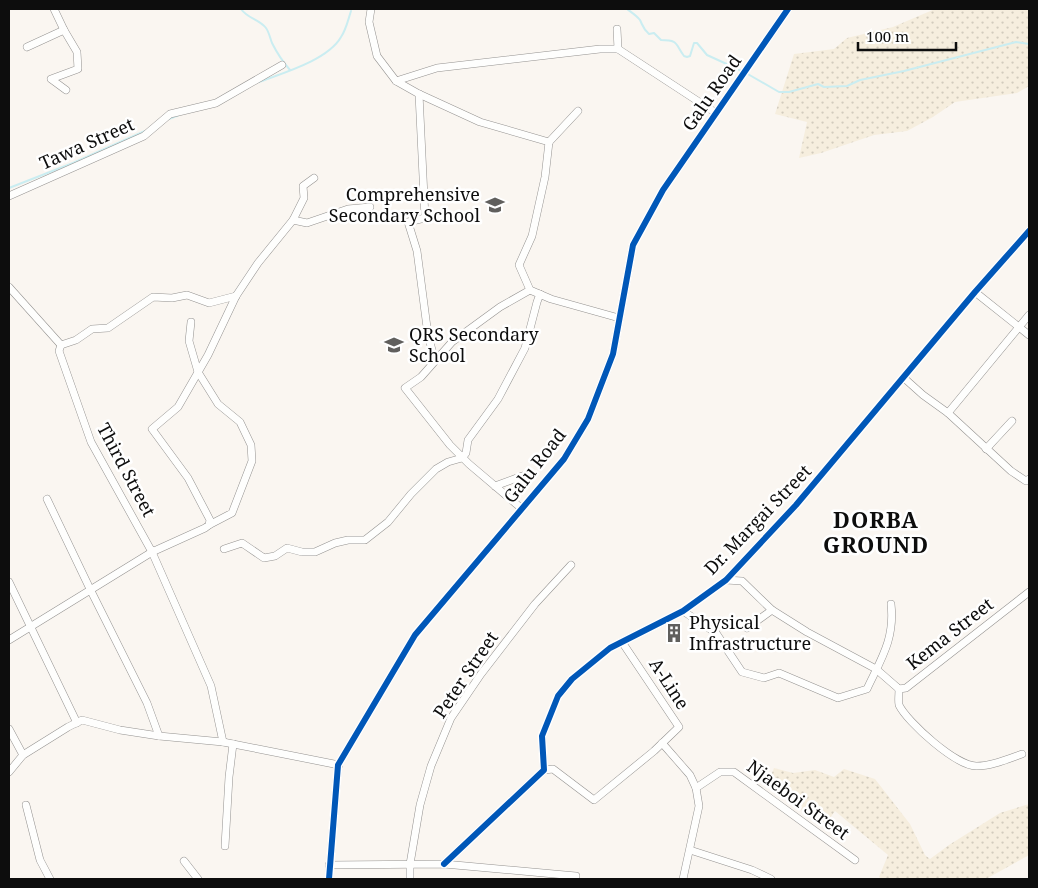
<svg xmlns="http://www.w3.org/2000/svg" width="1038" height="888" viewBox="0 0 1038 888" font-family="'Noto Serif',serif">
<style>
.farmland{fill:url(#farmland-dots)}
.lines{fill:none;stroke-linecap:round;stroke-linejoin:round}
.stream{stroke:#caedf1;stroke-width:2}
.street-casing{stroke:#949290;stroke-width:8}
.street{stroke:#fefefd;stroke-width:7}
.cycleway-casing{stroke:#fff;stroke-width:9}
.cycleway{stroke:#0057b8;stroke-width:6}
.labels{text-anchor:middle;stroke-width:5;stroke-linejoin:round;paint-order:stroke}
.street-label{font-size:18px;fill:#0d0d0d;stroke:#fff}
.poi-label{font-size:18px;fill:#0d0d0d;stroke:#fff;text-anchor:start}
.district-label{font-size:22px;font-weight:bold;letter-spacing:1px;fill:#0d0d0d;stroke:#fff}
</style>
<defs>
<pattern id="farmland-dots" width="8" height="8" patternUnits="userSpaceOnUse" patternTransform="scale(1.25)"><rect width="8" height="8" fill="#f6eede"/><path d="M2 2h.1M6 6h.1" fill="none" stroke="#d2cbbd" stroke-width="1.8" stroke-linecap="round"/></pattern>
</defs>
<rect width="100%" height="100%" fill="#faf6f1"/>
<g class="farmland">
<polygon points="935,9 1029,9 1029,86 1017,93 955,102 933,117 907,131 874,135 821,153 799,158 807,122 775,114 794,54 834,49 847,38 893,27"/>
<polygon points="774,768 793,773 815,770 834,777 844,769 875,779 910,824 925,855 930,859 949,845 1000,813 1029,804 1029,855 986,879 882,879 879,877 888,855 835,811 825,825 790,803 768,783"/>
</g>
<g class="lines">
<g class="stream">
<path d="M241 9C248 19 259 19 266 28 269 32 270 38 272 43 277 53 283 62 290 70"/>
<path d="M627 9C631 12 637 16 640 20 643 26 643 29 649 34L654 33 661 40C679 40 675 44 684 56L687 57 690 56 694 43H697L707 55 742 71"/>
<polyline points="746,73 779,92 789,92 818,84 824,87 847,86 860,80 904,71 1016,42 1029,44"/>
<path d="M259 82C283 73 328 60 341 37 346 30 348 20 351 11"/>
<polyline points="169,119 179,115"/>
<polyline points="9,188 73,163 145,131"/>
</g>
<g class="street-casing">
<g id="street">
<polyline points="54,9 64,30 77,52 78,69 51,79 66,90"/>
<polyline points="371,9 369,22 377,56 396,81 419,94 480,122 549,142"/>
<polyline points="617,29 618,49"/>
<polyline points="27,47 64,30"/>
<polyline points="396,81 437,68 600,49 618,49 716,113"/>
<polyline points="419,94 425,218 408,222 417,251 428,335 435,361"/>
<polyline points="549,142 545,177 532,236 519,265 530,290 551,299 619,318"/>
<polyline points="549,142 578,111"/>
<polyline points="9,196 144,136 170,114 216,103 282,65"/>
<polyline points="293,220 304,198 303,186 314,178"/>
<polyline points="9,287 61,345"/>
<polyline points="975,292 1029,335"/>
<polyline points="191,322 189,341 198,372 218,404 240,422 251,445 252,461 232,513 209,525"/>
<polyline points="61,345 59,351 91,442 152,552 205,528 209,525 210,520 188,478 152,429 178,407 208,355 236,296 258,263 293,220 307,223 348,209 370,207"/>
<polyline points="61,345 76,340 92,329 108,328 153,297 172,298 187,295 209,303 236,296"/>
<polyline points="904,378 923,395 948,413 1029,315"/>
<polyline points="948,413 1011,471 1026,481 1029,479"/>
<polyline points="986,449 1012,421"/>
<polyline points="495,486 522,476"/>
<polyline points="47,499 91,591 147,703 159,736"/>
<polyline points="521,508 469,464 450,445 405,388 421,377 452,342 500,307 530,290"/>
<polyline points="224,549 242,543 264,558 275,556 287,548 302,552 315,552 335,543 348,540 365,540 388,522 411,494 436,469 448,462 462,458 466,453 468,440 498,399 525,348 537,302 540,294"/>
<polyline points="726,580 742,581 772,610"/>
<polyline points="9,582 77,723"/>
<path d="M683 611 716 633 742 672 764 678 779 673 838 698 867 689C881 659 895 639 891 604"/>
<polyline points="747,628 772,610 807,632 876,669 899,689 906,688 1029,592"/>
<polyline points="9,640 152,552 211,686 223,742"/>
<path d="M899 689C899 694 898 701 899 705 907 722 957 767 977 766 992 766 1008 759 1022 754"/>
<polyline points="9,729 23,755"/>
<polyline points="662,743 690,775 696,788 699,806 683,879"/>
<polyline points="544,770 553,769 594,800 654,751 679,727 622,642"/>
<polyline points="9,772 23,755 68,727 82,720 120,730 159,736 223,742 339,765"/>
<polyline points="696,788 720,772 734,772 855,860"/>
<polyline points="26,805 40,860 50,879"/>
<polyline points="225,846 229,777 233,744"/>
<polyline points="690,850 752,870 771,879"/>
<polyline points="184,861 198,879"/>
<polyline points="444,864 544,770 542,736 558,696 572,679 610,648 683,611 726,580 796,505 975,292 1029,231"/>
<polyline points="329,865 444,864 576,876"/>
<polyline points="329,879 338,765 415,635 564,459 588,419 613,354 633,245 663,190 788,9"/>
<polyline points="410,879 410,864 420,805 431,766 451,718 481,674 535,604 571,565"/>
</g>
</g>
<use href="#street" class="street"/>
<g class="cycleway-casing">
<g id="cycleway">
<polyline points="444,864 544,770 542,736 558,696 572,679 610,648 683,611 726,580 796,505 975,292 1029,231"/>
<polyline points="329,879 338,765 415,635 564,459 588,419 613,354 633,245 663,190 788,9"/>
</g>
</g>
<use href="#cycleway" class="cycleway"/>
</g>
<defs>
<g id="school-bare" transform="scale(1.5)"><path d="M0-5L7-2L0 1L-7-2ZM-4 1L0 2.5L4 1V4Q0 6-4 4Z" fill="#605f5d" stroke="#fff" stroke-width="2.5" paint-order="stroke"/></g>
<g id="building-bare" transform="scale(1.5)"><path d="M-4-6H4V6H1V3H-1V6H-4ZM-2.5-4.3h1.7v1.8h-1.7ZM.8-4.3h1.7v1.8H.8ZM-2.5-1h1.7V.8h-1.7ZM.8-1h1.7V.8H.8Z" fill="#605f5d" stroke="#fff" stroke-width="2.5" paint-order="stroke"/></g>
</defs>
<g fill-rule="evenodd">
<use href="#school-bare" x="495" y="205"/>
<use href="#school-bare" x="394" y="345"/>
<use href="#building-bare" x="674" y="633"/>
</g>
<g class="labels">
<g class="street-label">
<text transform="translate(712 93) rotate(-55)" y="6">Galu Road</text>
<text transform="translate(87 144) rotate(-24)" y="6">Tawa Street</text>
<text transform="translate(535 466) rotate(-52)" y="6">Galu Road</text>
<text transform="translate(126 470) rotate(62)" y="6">Third Street</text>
<text transform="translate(758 520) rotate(-46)" y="6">Dr. Margai Street</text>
<text transform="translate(950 634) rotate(-38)" y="6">Kema Street</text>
<text transform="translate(466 675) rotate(-56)" y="6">Peter Street</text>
<text transform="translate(669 684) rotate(57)" y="6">A-Line</text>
<text transform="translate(798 800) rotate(36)" y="6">Njaeboi Street</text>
</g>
<g class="poi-label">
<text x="480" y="201" text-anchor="end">Comprehensive<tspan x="480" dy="21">Secondary School</tspan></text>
<text x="409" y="341">QRS Secondary<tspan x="409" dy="21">School</tspan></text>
<text x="689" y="629">Physical<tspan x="689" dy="21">Infrastructure</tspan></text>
</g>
<g class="district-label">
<text x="876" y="528">DORBA<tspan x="876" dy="25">GROUND</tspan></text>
</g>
</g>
<rect width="1038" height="888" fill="none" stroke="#0d0d0d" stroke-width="20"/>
<path d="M858 42v8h98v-8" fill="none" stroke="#0d0d0d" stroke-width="2.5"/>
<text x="866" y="42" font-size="15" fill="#0d0d0d" stroke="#ffffff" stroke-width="4" paint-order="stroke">100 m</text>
</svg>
